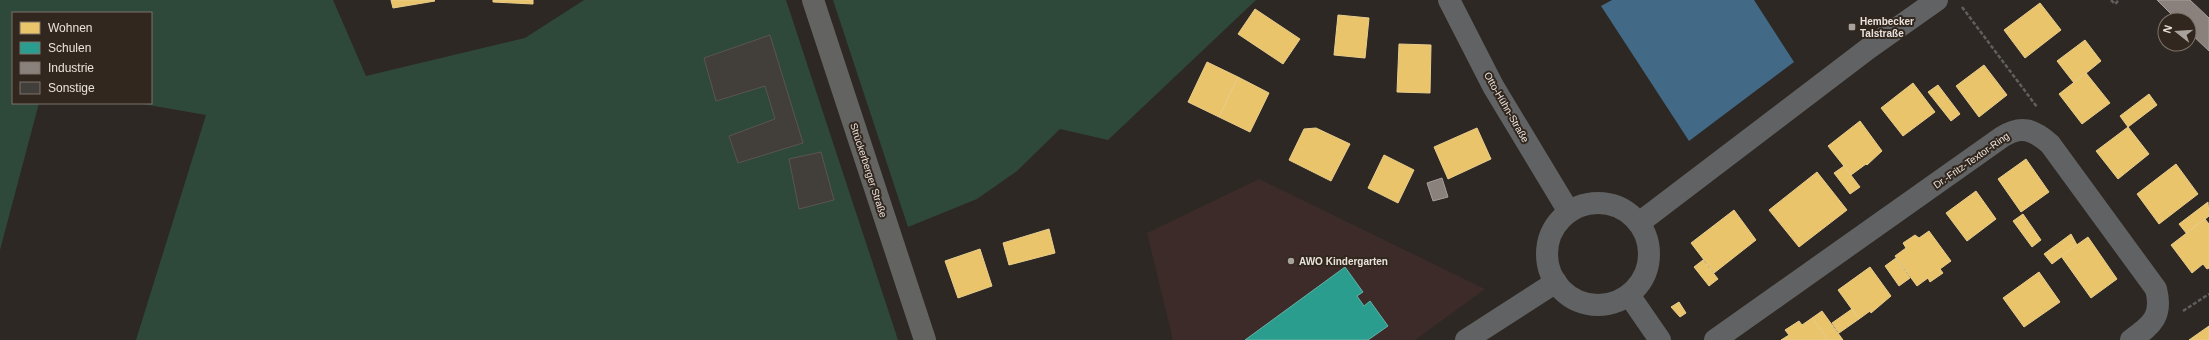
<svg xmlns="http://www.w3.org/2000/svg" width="2209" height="340" viewBox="0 0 2209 340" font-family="Arial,sans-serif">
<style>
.education{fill:#3d2b29}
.green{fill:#2e493a}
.water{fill:#426985}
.homes{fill:#e9c46a;stroke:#e9cd8c}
.schools{fill:#2a9d8f;stroke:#64b2a6}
.industry{fill:#8a817c;stroke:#a79e99}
.building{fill:#423e3a;stroke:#5a5551}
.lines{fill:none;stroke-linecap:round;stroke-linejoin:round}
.path{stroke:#605f5e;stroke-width:2.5;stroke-dasharray:4 2;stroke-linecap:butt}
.minor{stroke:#616263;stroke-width:22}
.major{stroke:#636362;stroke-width:22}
.poi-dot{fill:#a8a29c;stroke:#32271e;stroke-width:1.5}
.labels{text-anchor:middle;stroke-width:4;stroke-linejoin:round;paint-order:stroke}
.poi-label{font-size:10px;font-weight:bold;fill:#eae3dd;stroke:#32271e;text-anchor:start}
.street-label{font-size:10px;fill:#eae3dd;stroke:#32271e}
</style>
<rect width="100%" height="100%" fill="#2d2823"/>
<polygon class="education" points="1259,179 1485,289 1415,340 1173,340 1147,233"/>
<g class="green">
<polygon points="0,0 333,0 366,76 525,38 584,0 786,0 898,340 136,340 206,115 137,103 151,103 151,13 13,13 13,103 39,103 0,250"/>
<polygon points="833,0 1256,0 1108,140 1060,129 1017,171 977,199 908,227"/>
</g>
<polygon class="water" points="1612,0 1754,0 1794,62 1689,141 1601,6"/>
<g class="homes">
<polygon points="391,0 434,0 435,1 393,8"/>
<polygon points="493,0 533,0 533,4 493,2"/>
<polygon points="2040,3 2061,30 2025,58 2004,30"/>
<polygon points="1255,9 1300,39 1283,64 1238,34"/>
<polygon points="1338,15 1369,18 1365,58 1334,55"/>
<polygon points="2085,40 2101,61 2074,83 2057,61"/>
<polygon points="1399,44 1431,45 1430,93 1397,92"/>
<polygon points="1207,62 1238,77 1219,117 1188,102"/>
<polygon points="1984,65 2007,95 1979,117 1956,86"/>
<polygon points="2086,73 2110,103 2082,124 2059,94"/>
<polygon points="1238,77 1269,93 1250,132 1219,117"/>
<polygon points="1913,83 1935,112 1903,136 1881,108"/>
<polygon points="1938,85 1960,114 1951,121 1928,92"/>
<polygon points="2149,94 2157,105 2128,127 2120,116"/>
<polygon points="1860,121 1882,151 1867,165 1866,164 1851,175 1828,146"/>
<polygon points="2128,127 2149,154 2118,179 2096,151"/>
<polygon points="1316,128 1350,144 1331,181 1289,160 1304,129"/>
<polygon points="1477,128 1491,159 1448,179 1434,147"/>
<polygon points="1384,155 1414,170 1398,203 1368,188"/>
<polygon points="2026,159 2049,192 2021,212 1998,179"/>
<polygon points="2176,164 2198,194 2159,224 2137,194"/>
<polygon points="1844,166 1860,187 1850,194 1834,173"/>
<polygon points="1817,172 1847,210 1799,247 1769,210"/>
<polygon points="1976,191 1996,219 1967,241 1946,213"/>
<polygon points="2208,202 2209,216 2187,234 2179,224"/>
<polygon points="1734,210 1756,240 1714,273 1691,243"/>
<polygon points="2023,214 2041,240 2032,247 2013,221"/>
<polygon points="2205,219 2209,224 2209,268 2207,269 2203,264 2192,273 2171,245"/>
<polygon points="1049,229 1055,253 1009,265 1003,243"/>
<polygon points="1929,231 1951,261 1940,269 1943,273 1930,282 1928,278 1917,286 1895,256 1906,248 1903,243 1915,235 1919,238"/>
<polygon points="2071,234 2077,245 2052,264 2044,254"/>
<polygon points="2088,237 2117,279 2091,298 2061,256"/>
<polygon points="980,249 992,286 958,298 945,261"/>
<polygon points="1896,258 1910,278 1899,286 1885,266"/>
<polygon points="1703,260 1718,279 1709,286 1694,267"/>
<polygon points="1870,267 1891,296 1871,313 1870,311 1859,319 1838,290"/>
<polygon points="2039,272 2060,302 2024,327 2003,298"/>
<polygon points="1679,302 1686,313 1680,317 1671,307"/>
<polygon points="1852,309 1859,319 1839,333 1832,323"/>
<polygon points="1822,311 1843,340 1828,340 1812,318"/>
<polygon points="1812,318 1828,340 1781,340 1789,335 1785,330 1799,321 1802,325"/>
<polygon points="2209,326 2209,340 2189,340"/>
</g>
<polygon class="schools" points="1345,267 1363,292 1357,296 1364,306 1370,301 1388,326 1368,340 1245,340"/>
<g class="industry">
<polygon points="2157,0 2190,0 2209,18 2209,51 2189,32 2189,20 2177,20"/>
<polygon points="1442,178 1448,197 1433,201 1427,183"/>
</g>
<g class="building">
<polygon points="770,35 803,143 738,163 729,136 775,119 765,86 716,101 704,58"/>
<polygon points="821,152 834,200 799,209 789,159"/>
</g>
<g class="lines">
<g class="path">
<polyline points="2111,0 2115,4 2119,0"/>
<polyline points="1962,7 2037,107"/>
<polyline points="2183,311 2209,294"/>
</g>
<g class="minor">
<polyline points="1449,0 1493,86 1569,212"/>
<circle cx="1598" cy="254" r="51"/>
<polyline points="1639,223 1869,48 1937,0"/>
<polyline points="1629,295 1660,340"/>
<polyline points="1466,340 1556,282"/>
<path d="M1715 340 2002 137C2021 125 2033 129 2050 144L2156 289C2163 316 2152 325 2131 340"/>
</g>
<polyline class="major" points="813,0 925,340"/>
</g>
<g class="poi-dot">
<rect x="1848" y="23" width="8" height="8" rx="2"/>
<circle cx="1291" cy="261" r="4"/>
</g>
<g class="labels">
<g class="poi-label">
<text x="1860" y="25">Hembecker<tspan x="1860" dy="12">Talstraße</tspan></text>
<text x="1299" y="265">AWO Kindergarten</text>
</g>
<g class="street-label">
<text transform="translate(1507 107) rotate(60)" y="4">Otto-Hühn-Straße</text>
<text transform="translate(1971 160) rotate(-35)" y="4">Dr.-Fritz-Textor-Ring</text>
<text transform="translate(869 170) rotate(72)" y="4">Strückerberger Straße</text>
</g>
</g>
<rect x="12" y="12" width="140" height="92" fill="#32271e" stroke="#7c726a"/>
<rect x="20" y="22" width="20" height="12" fill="#e9c46a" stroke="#7c726a"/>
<text x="48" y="32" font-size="12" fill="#eae3dd">Wohnen</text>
<rect x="20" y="42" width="20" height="12" fill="#2a9d8f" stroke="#7c726a"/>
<text x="48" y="52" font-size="12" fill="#eae3dd">Schulen</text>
<rect x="20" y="62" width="20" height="12" fill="#8a817c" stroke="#7c726a"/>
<text x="48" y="72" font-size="12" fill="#eae3dd">Industrie</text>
<rect x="20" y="82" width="20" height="12" fill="#423e3a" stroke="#7c726a"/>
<text x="48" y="92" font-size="12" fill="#eae3dd">Sonstige</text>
<g transform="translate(2177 32) rotate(287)"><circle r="19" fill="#32271e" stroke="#7c726a"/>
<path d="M0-3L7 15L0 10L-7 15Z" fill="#a8a29c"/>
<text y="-6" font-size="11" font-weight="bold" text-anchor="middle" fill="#eae3dd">N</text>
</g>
</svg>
